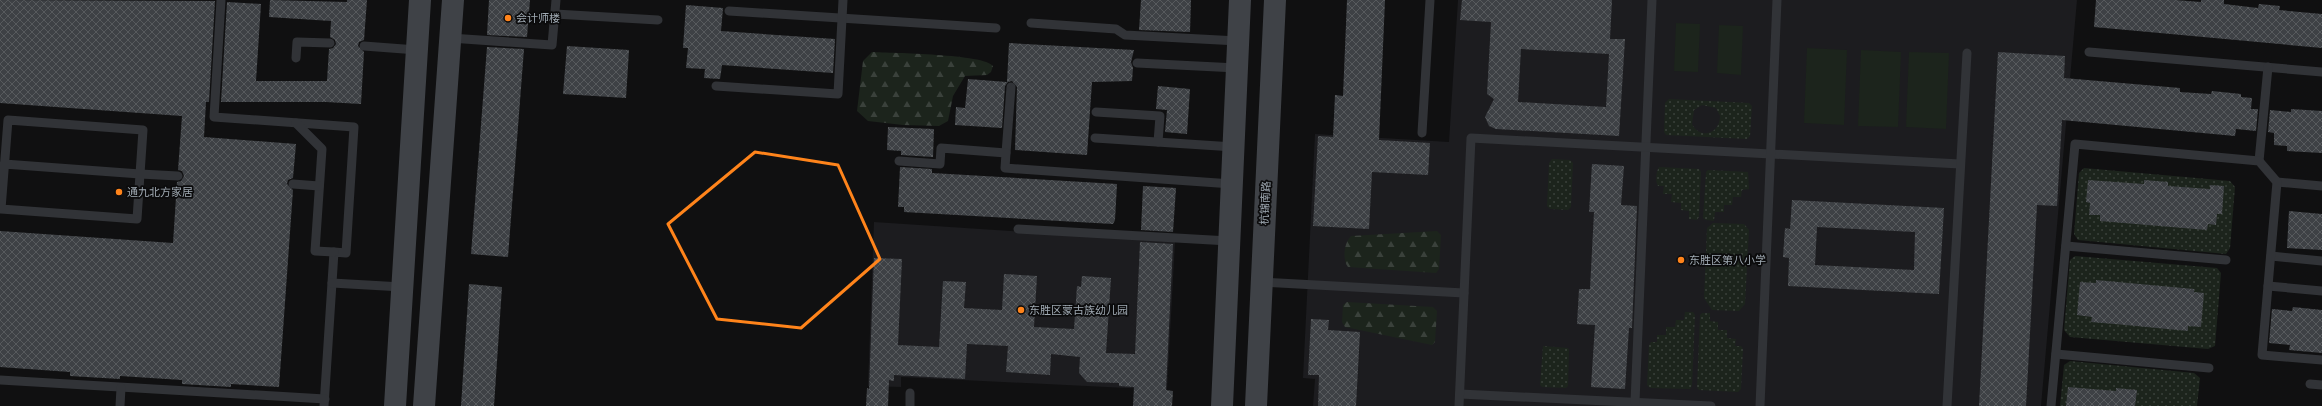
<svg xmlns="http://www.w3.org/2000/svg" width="2322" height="406" viewBox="0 0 2322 406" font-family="Barlow,'Noto Sans SC',sans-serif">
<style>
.built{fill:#1c1c1f}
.green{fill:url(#green-dots);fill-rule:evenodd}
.forest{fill:url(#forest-firs)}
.pitch{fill:#1c241c}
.building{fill:url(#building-cross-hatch);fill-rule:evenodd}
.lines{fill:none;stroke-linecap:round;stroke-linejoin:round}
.lane{stroke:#313337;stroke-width:9}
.secondary{stroke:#3f4247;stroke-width:22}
.marked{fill:none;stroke:#ff841b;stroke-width:3;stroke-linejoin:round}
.poi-dot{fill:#ff841b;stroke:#0b0b0c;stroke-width:1.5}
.labels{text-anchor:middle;stroke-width:3.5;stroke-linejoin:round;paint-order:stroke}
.poi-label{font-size:11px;fill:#a0aab3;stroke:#0b0b0c;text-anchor:start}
.street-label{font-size:11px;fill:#a0aab3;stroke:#0b0b0c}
</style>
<defs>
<pattern id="green-dots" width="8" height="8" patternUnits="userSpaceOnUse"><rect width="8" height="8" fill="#1c241c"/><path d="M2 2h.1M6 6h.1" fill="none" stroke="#3a413b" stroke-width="1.8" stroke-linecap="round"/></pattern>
<pattern id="forest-firs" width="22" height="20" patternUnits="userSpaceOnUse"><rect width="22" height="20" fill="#1c241c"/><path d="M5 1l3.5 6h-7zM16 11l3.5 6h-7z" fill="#3a413b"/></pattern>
<pattern id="building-cross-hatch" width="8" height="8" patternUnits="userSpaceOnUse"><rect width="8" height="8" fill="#3e4145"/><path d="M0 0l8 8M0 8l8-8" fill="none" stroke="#575a5d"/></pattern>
</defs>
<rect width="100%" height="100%" fill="#101011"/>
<g class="built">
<polygon points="1458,0 2077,0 2041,406 1313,406 1315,379 1303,378 1315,134 1449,142"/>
<polygon points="874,222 1175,242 1167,390 901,377 901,387 868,386"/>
</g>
<g class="green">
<path d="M1669 99 1749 103 1752 106 1750 136 1747 139 1666 135 1664 132 1665 103ZM1702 105 1716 108 1720 116C1720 134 1700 140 1692 124L1694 110Z"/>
<polygon points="1552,159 1570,160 1573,163 1571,207 1568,210 1550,209 1547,206 1549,163"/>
<path d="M1659 167 1699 169 1701 172 1699 217 1697 220 1689 219V211L1681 210V203L1671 202 1672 194H1663L1664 186H1658C1655 181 1656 172 1659 167Z"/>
<polygon points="2084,168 2230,181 2235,187 2230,248 2226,254 2078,240 2074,234 2079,173"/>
<polygon points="1708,170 1748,172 1749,189 1742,190 1741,197 1733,197 1732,205 1724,205 1724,212 1715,212 1714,221 1706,220 1703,218 1706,172"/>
<polygon points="1713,223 1744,224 1749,230 1745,304 1739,311 1712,310 1704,298 1707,228"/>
<polygon points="2075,256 2217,268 2221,273 2215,346 2208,349 2070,337 2064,330 2070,260"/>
<polygon points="1685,312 1693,312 1695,315 1692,386 1690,389 1650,388 1647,385 1649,345 1651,342 1657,342 1657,335 1666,335 1666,327 1675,327 1676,320 1684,320"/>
<polygon points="1702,313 1710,313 1710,321 1718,322 1718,330 1727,330 1727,338 1736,339 1735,346 1741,346 1743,349 1741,389 1738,392 1699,390 1697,387 1700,315"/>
<polygon points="1543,346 1568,348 1569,350 1568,386 1566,388 1542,387 1540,385"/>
<polygon points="2070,361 2194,373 2200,378 2197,406 2060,406 2064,365"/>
</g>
<g class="forest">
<path d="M872 52C891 53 985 54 993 66L991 72 987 75 965 76 953 96 948 121 939 126 903 125 868 121 857 111 863 61Z"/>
<path d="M1437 231 1441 235 1439 269 1436 273 1348 267C1342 259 1344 243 1351 236Z"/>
<polygon points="1347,302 1433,307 1437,311 1435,342 1432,345 1345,327 1342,322 1343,305"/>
</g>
<g class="pitch">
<polygon points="1676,23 1700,24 1698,72 1674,71"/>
<polygon points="1719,25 1743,26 1741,75 1717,73"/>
<polygon points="1807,48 1847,50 1844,125 1804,123"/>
<polygon points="1861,50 1901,52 1898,127 1858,126"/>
<polygon points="1909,52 1949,53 1946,129 1906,127"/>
</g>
<g class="building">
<polygon points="0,0 215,1 209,102 206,102 204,137 296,144 293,178 288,180 287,184 293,190 279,387 231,384 231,387 182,384 182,380 120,376 120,379 70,376 70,372 0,367 0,231 173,243 177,182 181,181 184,176 182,171 178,170 182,116 0,103"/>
<polygon points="270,0 347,2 347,0 367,0 364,40 359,42 358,46 364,52 361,104 326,102 221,102 227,2 261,4 256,81 327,81 329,49 333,48 336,44 335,40 330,37 331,21 269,17"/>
<polygon points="489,0 530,0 527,37 487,35"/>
<polygon points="1141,0 1191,0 1190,32 1139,30"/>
<polygon points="1347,0 1385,0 1379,140 1430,143 1428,175 1372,172 1369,229 1313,226 1318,136 1333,137 1335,95 1343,96"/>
<path d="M1462 0H1612L1610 39H1625L1619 136 1496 129 1489 126 1485 117 1494 99 1487 94 1491 22 1460 20ZM1521 49 1609 54 1606 107 1518 102Z"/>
<polygon points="2096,0 2175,0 2201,2 2201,0 2224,0 2224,4 2258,8 2259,4 2280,6 2279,10 2322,14 2322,48 2094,27"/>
<polygon points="686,5 723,8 721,31 835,39 833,73 722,65 720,79 704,78 705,69 686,68 688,48 683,48"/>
<polygon points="1009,43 1134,50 1131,62 1133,68 1132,81 1092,82 1087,155 1015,150 1017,87 1012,81 1008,82 1005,86 1002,128 955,125 956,107 965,108 968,79 1007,82"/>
<polygon points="567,46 629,50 626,98 563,94"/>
<polygon points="487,47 524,49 508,257 471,254"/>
<polygon points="1998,52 2065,56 2064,78 2180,88 2180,92 2211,94 2212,91 2241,94 2241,97 2252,98 2251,109 2258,109 2256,131 2236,129 2235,136 2062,120 2057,206 2037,205 2026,406 1979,406"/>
<polygon points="1158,86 1190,89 1187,134 1165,132 1167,110 1156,109"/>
<polygon points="2291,109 2322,111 2322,153 2287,151 2287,146 2274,145 2274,133 2268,132 2270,110 2291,112"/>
<polygon points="888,127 934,129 933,157 901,155 901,151 887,150"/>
<polygon points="1592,164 1624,166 1621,205 1637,206 1632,328 1629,328 1625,389 1591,387 1595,325 1577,324 1579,289 1590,289 1594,212 1589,212"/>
<polygon points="900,167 932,169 932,173 1117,184 1115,220 1113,224 904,212 904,207 898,207"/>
<polygon points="2088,180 2144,184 2144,180 2168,182 2168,186 2210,189 2210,185 2224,186 2222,214 2217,214 2216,225 2208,224 2207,230 2100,221 2100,215 2089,215 2090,203 2086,202"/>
<polygon points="1143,186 1176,188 1173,232 1141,230"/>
<path d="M1792 200 1944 208 1939 294 1788 286 1789 258 1783 257 1785 228 1790 229ZM1817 227 1915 232 1914 270 1815 265Z"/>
<polygon points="2289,211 2322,214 2322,250 2287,248"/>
<polygon points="1140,242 1173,244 1166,390 1173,391 1172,406 1133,406 1134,387 1119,386 1119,383 1087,382 1079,373 1080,357 1051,354 1050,375 1006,372 1008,346 967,344 965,379 894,375 894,381 889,380 888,406 866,406 867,388 869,389 874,258 902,259 898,345 939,347 943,281 966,282 964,308 1002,310 1004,274 1037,276 1034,327 1074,329 1077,286 1081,287 1082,276 1111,278 1106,353 1135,354"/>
<polygon points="2096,280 2194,289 2194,292 2204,293 2201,327 2188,326 2188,331 2126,325 2091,322 2092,317 2077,315 2080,282 2096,283"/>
<polygon points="469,284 502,287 494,406 461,406"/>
<polygon points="2293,307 2322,310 2322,353 2289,350 2290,345 2269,343 2272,309 2292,311"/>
<polygon points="1311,319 1329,320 1328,330 1360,332 1356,406 1318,406 1319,375 1308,375"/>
<polygon points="2068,387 2116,391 2116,388 2137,390 2135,406 2066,406"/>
</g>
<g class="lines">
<g class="lane">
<polyline points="221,0 214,117 354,127 346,253 334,252 324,406"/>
<polyline points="729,11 996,28"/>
<polyline points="555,14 658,20"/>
<polyline points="1031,23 1116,29 1125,35 1238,41"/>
<polyline points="450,38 552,45 556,0"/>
<polyline points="364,46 417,50"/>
<polyline points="2089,52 2322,72"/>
<polyline points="296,58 297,42 330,43"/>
<polyline points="1137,63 1237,68"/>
<polyline points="716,86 838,94 843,0"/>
<polyline points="1096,112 1160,116 1158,142"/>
<polyline points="296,123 322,149 315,251 334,252"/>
<polyline points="1422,133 1430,0"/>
<polyline points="1095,138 1234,147"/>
<polyline points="1006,153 1011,87"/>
<polyline points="899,161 940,164 941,148 1006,153 1005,168 1232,184"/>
<polyline points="2259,161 2268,67"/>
<polyline points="4,164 140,174 137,219 1,209 8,120 143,130 140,174 178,176"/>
<polyline points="2277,182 2322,186"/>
<polyline points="293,184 319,186"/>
<polyline points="1018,229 1229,241"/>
<polyline points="2066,246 2226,260"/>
<polyline points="2271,256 2322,261"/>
<polyline points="1262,282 1464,293"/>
<polyline points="332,283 402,287"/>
<polyline points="2268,286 2322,291"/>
<polyline points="2056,354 2209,368"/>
<polyline points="0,380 325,399"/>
<polyline points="2310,384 2322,385"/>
<polyline points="1460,394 1711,406"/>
<polyline points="1635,402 1652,0"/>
<polyline points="120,406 121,388"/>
<polyline points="910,406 910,393"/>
<polyline points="1459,406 1471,138 1960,164"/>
<polyline points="1760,406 1777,0"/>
<polyline points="1947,406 1967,53"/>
<polyline points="2051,406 2075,144 2259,161 2277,182 2262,355 2322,360"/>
</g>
<g class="secondary">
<polyline points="395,406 420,0"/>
<polyline points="424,406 453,0"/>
<polyline points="1222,406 1240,0"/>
<polyline points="1256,406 1275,0"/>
</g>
</g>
<path class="marked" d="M755 152 838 165 880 259 801 328 717 319 668 224Z"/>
<g class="poi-dot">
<circle cx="508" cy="18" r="4"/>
<circle cx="119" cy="192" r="4"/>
<circle cx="1681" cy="260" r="4"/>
<circle cx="1021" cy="310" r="4"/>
</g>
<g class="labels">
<g class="poi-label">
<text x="516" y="22">会计师楼</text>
<text x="127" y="196">通九北方家居</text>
<text x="1689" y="264">东胜区第八小学</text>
<text x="1029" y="314">东胜区蒙古族幼儿园</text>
</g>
<g class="street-label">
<text transform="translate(1265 203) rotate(-87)" y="4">杭锦南路</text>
</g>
</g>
</svg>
